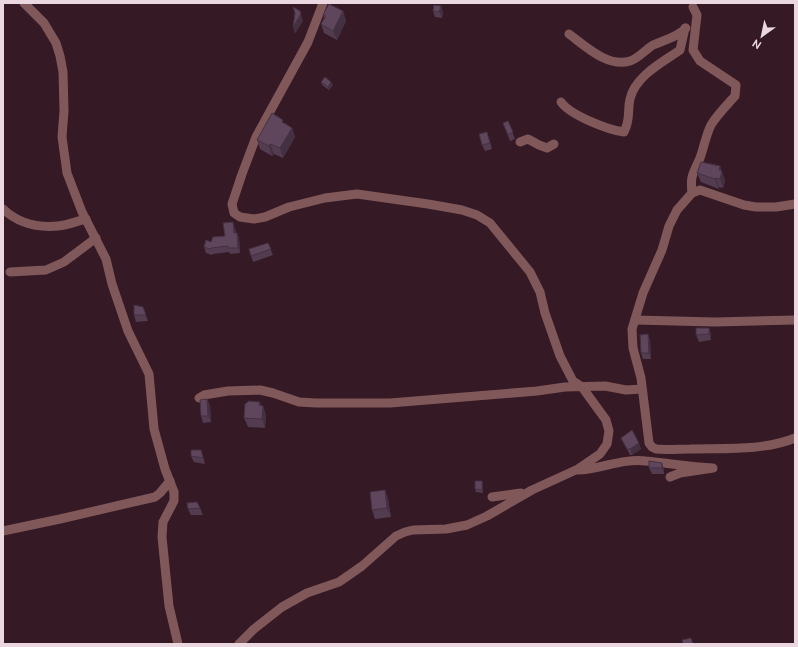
<svg xmlns="http://www.w3.org/2000/svg" width="798" height="647" viewBox="0 0 798 647" font-family="Ubuntu,sans-serif">
<style>
.lines{fill:none;stroke-linecap:round;stroke-linejoin:round}
.minor{stroke:#81585a;stroke-width:9}
.wall{fill:#533c50}
.shaded-wall{fill:#433141}
.building{fill:#60465d;stroke:#433141}
</style>
<rect width="100%" height="100%" fill="#351925"/>
<g class="lines">
<g class="minor">
<polyline points="24,3 44,23 56,43 60,56 63,72 64,111 62,137 67,173 82,212 106,259 112,284 128,331 149,374 154,429 165,469 174,492 174,501 163,522 162,537 169,606 178,644"/>
<path d="M693 7 697 15 693 50 700 61 736 85 735 96C727 105 717 115 711 125 706 135 704 147 700 158 693 174 690 175 692 193L677 210 669 226 662 250 643 293 632 329 633 348 641 378 649 443 652 447 656 449C667 450 679 449 690 449 723 448 764 451 795 438"/>
<path d="M569 34C585 46 608 68 630 61 639 58 645 50 653 45 664 40 678 37 686 28"/>
<path d="M561 102C570 115 608 130 624 132 631 118 627 112 630 99 635 76 663 62 680 50L685 28"/>
<polyline points="520,142 528,139 539,145 547,148 554,144"/>
<polyline points="692,193 700,190 744,205 756,207 776,207 795,204"/>
<path d="M3 209C18 223 38 228 58 226 68 225 77 221 86 219"/>
<polyline points="10,272 46,270 64,262 96,238"/>
<polyline points="635,320 715,322 795,320"/>
<polyline points="199,398 204,395 228,391 260,390 273,393 299,402 316,403 390,403 537,391 565,387 605,386 626,390 642,389"/>
<path d="M578 470C601 469 623 458 646 461 668 463 690 467 713 468L680 473 670 477"/>
<polyline points="492,497 521,493"/>
<polyline points="3,531 60,519 155,497 160,493 170,481"/>
<polyline points="239,644 254,629 282,607 307,593 339,582 362,566 396,536 405,532 413,530 446,529 467,525 487,516 532,490 578,469 600,454 607,444 609,431 606,420 582,387 573,381 560,356 545,313 540,292 530,272 490,223 477,215 462,210 428,204 357,194 325,198 289,207 265,217 254,219 240,217 234,213 232,204 242,174 256,137 308,42 323,3"/>
</g>
</g>
<g class="wall">
<polygon points="441,6 443,13 442,18 435,17 433,11"/>
<polygon points="343,11 346,21 337,40 324,33 321,24 324,18 323,15"/>
<polygon points="321,82 333,85 329,90 322,85"/>
<polygon points="508,121 515,139 510,141 503,123"/>
<polygon points="285,123 292,128 295,137 283,158 274,154 272,156 260,149 257,140"/>
<polygon points="489,138 492,149 485,151 482,145"/>
<polygon points="720,166 725,181 723,188 719,187 719,189 701,182 697,173"/>
<polygon points="235,228 236,233 237,233 239,238 240,253 230,254 229,252 213,254 212,255 206,253 204,247 225,236"/>
<polygon points="268,243 273,255 253,262 249,249"/>
<polygon points="143,307 148,321 136,322 134,315"/>
<polygon points="709,328 711,334 711,340 699,342 696,335"/>
<polygon points="648,334 650,341 651,359 643,359 641,353"/>
<polygon points="207,399 210,406 211,422 203,423 201,416"/>
<polygon points="261,406 263,406 266,415 265,428 248,427 244,418"/>
<polygon points="621,438 641,449 632,455 630,455 624,444"/>
<polygon points="201,450 203,456 205,464 194,462 191,456"/>
<polygon points="649,461 664,469 664,474 652,474 649,468"/>
<polygon points="482,481 483,484 483,493 476,492 475,489"/>
<polygon points="385,490 388,499 391,517 375,519 372,510"/>
<polygon points="200,508 203,515 191,515 188,509"/>
</g>
<g class="shaded-wall">
<polygon points="441,6 443,13 442,18 439,12"/>
<polygon points="300,11 303,21 295,34 293,27"/>
<polygon points="343,11 346,21 337,40 333,31"/>
<polygon points="331,82 333,85 329,90 328,87"/>
<polygon points="292,128 295,137 283,158 280,148"/>
<polygon points="270,144 274,154 272,156 269,146"/>
<polygon points="720,166 725,181 723,188 720,179 719,170"/>
<polygon points="716,178 719,187 719,189 715,179"/>
<polygon points="233,222 235,228 236,239 234,233"/>
<polygon points="237,233 239,238 240,253 238,248"/>
<polygon points="709,328 711,334 711,340 709,334"/>
<polygon points="648,334 650,341 651,359 649,353"/>
<polygon points="207,399 210,406 211,422 208,416"/>
<polygon points="260,402 263,410 263,406 266,415 265,428 262,419 259,405"/>
<polygon points="639,443 641,449 632,455 630,449"/>
<polygon points="662,463 664,469 664,474 662,468"/>
<polygon points="482,481 483,484 483,493 482,490"/>
<polygon points="385,490 388,499 391,517 387,508"/>
</g>
<g class="building">
<polygon points="329,4 343,11 333,31 321,24 326,16 323,15"/>
<polygon points="434,5 441,6 439,12 433,11"/>
<polygon points="293,7 300,11 301,14 293,27 295,13"/>
<polygon points="325,77 331,82 328,87 321,82"/>
<polygon points="272,113 283,120 282,122 292,128 280,148 270,144 269,146 257,140"/>
<polygon points="508,121 513,132 508,135 503,123"/>
<polygon points="487,132 490,143 482,145 479,134"/>
<polygon points="701,162 720,166 719,170 722,171 720,179 716,178 715,179 697,173"/>
<polygon points="233,222 234,233 237,233 238,248 228,248 228,246 211,248 210,249 204,247 206,240 211,242 213,237 225,236 223,223"/>
<polygon points="268,243 271,249 251,256 249,249"/>
<polygon points="134,305 143,307 146,315 134,315"/>
<polygon points="696,328 709,328 709,334 696,335"/>
<polygon points="648,334 649,353 641,353 640,335"/>
<polygon points="207,399 208,416 201,416 200,400"/>
<polygon points="249,401 260,402 259,405 263,406 262,419 244,418 245,404"/>
<polygon points="632,430 639,443 630,449 627,449 621,438"/>
<polygon points="191,450 201,450 203,458 191,456"/>
<polygon points="649,461 662,463 662,468 649,468"/>
<polygon points="475,481 482,481 482,490 475,489"/>
<polygon points="385,490 387,508 372,510 370,492"/>
<polygon points="197,502 200,508 188,509 187,503"/>
<polygon points="691,638 693,644 683,644 682,640"/>
</g>
<rect width="798" height="647" fill="none" stroke="#ebd7df" stroke-width="8"/>
<g transform="translate(762 36) rotate(213)" stroke="#351925" stroke-width="3" paint-order="stroke">
<path d="M0-3L7 15L0 10L-7 15Z" fill="#ebd7df"/>
<text y="-6" font-size="11" font-weight="bold" text-anchor="middle" fill="#ebd7df">N</text>
</g>
</svg>
